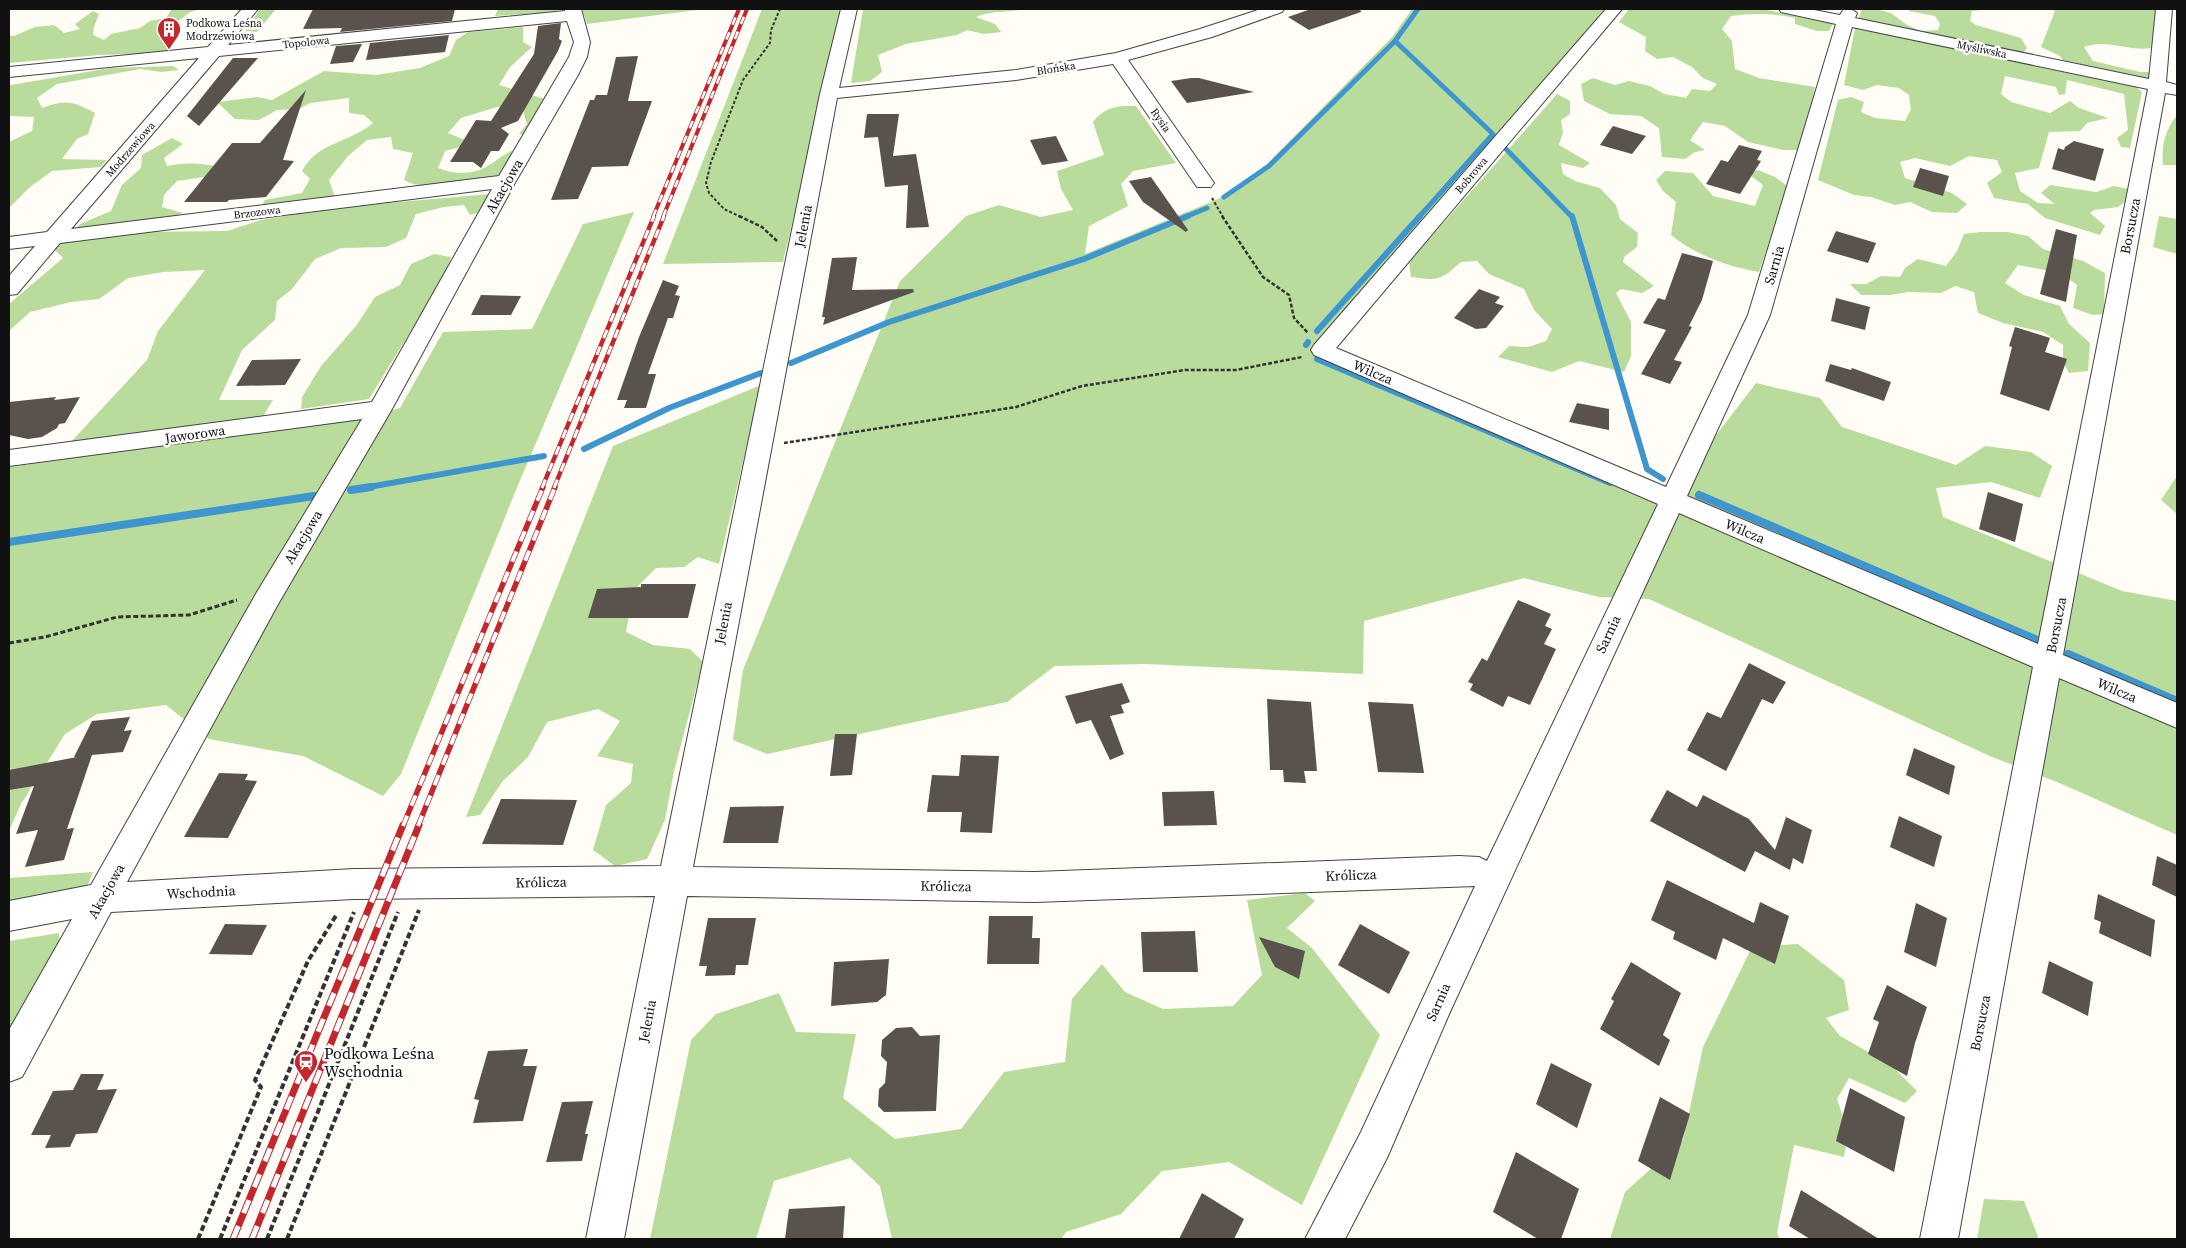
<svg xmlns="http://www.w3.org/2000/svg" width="2186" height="1248" viewBox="0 0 2186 1248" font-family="'Source Serif 4',serif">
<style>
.forest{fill:#b9dc9c}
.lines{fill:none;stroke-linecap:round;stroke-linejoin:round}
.stream-far2{stroke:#3f96cf;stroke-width:5}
.stream-far1{stroke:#3f96cf;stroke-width:6}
.stream{stroke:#3f96cf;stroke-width:8}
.building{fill:#5a524d}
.minor-casing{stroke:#444;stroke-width:2}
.path-far3{stroke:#333;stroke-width:2;stroke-dasharray:3 2;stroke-linecap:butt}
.path-far2{stroke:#333;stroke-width:2.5;stroke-dasharray:4 2;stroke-linecap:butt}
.path-far1{stroke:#333;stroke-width:3;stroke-dasharray:5 2.5;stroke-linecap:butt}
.path{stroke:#333;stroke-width:4;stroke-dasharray:6 3;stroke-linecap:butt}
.minor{fill:#fff;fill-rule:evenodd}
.rail-far3-casing{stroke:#c4262e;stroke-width:4}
.rail-far2-casing{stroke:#c4262e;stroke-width:4.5}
.rail-far1-casing{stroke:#c4262e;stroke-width:5.5}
.rail-casing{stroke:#c4262e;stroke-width:7}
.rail-far3{stroke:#fff;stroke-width:2.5;stroke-dasharray:8;stroke-linecap:butt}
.rail-far2{stroke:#fff;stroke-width:3;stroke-dasharray:9;stroke-linecap:butt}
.rail-far1{stroke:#fff;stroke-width:4;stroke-dasharray:11;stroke-linecap:butt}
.rail{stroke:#fff;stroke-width:5;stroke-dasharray:14;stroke-linecap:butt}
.labels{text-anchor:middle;stroke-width:5;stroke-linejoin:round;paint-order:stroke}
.far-poi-label{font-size:11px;fill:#111;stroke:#fff;text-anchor:start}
.far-street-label{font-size:11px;fill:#111;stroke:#fff}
.street-label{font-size:14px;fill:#111;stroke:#fff}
.near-poi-label{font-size:16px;fill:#111;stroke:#fff;text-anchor:start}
</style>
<rect width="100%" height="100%" fill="#fffdf5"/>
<g class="forest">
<polygon points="154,9 202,9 190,12 171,27 176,35 162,40 172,48 159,53 99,55 9,63 9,36 14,36 35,27 54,25 64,33 80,29 75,24 93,11 99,14 94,27 93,35 104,40 111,34 140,28 150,21 166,18 171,10"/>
<polygon points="260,9 276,9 257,32 245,31"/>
<polygon points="498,9 558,9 555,12 495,16"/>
<polygon points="582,9 705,9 587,24"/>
<polygon points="762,9 843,9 783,262 663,264"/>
<path d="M863 9H1025C1008 13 992 10 976 17L995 24 1001 32 984 34 967 30 957 35 906 44 878 55 882 72 870 81 851 83Z"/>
<path d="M1412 9H1604L1501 137 1320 346 1680 507 1714 438 1756 383 1820 398 1842 427 1956 465 1985 446 2031 452 2052 466 2040 498 1991 482 1936 488 1943 517 2122 591 2177 601V835L2057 782 1992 757 1649 599 1599 597 1524 578 1364 621 1363 674 1145 664 1055 666 1007 702 767 754 733 740 743 670 900 281 966 216 999 205 1041 217 1073 210 1061 189 1057 171 1104 155 1093 122C1104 107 1119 105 1136 106L1176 163 1133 171 1121 184 1128 206 1089 226 1085 254 1218 199 1266 165 1393 36Z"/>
<path d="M1629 9H1763L1833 24 1829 31H1817L1795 24V18C1773 13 1754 13 1731 16L1722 29 1732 41 1735 69 1759 78 1815 87 1802 150H1783L1748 142 1725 126 1703 122 1690 140 1705 150 1695 152 1685 159 1662 157 1659 128 1641 116 1610 114 1584 101 1581 84 1593 78 1615 85 1629 81 1650 86 1664 94 1686 98 1692 89 1710 91 1717 84 1703 78 1692 67 1673 57 1657 59 1645 51 1646 37 1619 22Z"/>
<polygon points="1862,9 1876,9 1891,13 1907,25 1921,31 1938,30 1940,24 1935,16 1909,11 1907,9 1992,9 1972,11 1970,21 1976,25 2021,38 2027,48 2023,53 1858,20"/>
<path d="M2050 9H2156V42L2152 48C2129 52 2107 38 2084 47L2093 61 2140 72H2155L2156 82 2064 62 2060 56 2041 47 2055 11Z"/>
<path d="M523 27V42L532 47 510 67 499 85 548 100 524 135 519 134 527 124 523 110 497 107 461 118 448 133 465 140 464 146 445 151 438 168C451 174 470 175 484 168 494 163 501 156 511 151L518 155 503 174C476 179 427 194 404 180L413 153 393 149 391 137 367 140 348 156 329 180 335 197 260 208 265 200 302 193 310 179 302 171C317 142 350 143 373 123L364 115 349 113V98L310 103 299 109 277 110 259 120 235 119 217 102 257 97 272 100 324 71 376 75 420 68 449 56 456 40 468 32Z"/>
<polygon points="1855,28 2136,87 2142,92 2130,148 2121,147 2117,138 2128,130 2124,94 2067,80 2065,94 2059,95 2056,87 2005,76 2001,94 2011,102 2050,113 2070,101 2079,108 2108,118 2087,123 2080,131 2049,132 2039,168 2015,173 2020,191 2038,203 2055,204 2041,193 2050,185 2096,192 2114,186 2128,189 2129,199 2118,207 2094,210 2090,213 2105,226 2100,235 2045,218 2028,204 1994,198 1987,183 2002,172 1997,160 1969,156 1950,166 1915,158 1900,162 1905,178 1952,193 1967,204 1957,213 1932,212 1910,202 1895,205 1871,197 1854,195 1818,180 1838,100 1851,97 1864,102 1861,112 1875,118 1905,121 1911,109 1909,95 1899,88 1877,85 1863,90 1844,85"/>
<path d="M173 66 179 70 161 72 140 69 57 84 37 98 42 108C65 99 74 101 95 113L88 134 77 139 62 159 107 160 100 167 52 171 30 187 9 208V142L32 131 34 117 9 116V87L11 85 110 68Z"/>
<path d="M1557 94 1570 101V114L1561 120 1563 132 1559 145 1590 163 1583 168 1561 163 1563 174 1575 181 1600 188 1616 205 1620 219 1638 233 1637 247 1624 257 1623 262 1654 286 1642 293 1621 289 1616 293 1631 322V356L1624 372 1579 361 1552 372 1498 357 1509 346 1528 347 1546 341 1552 329 1534 310 1524 289 1489 274 1477 261 1461 262C1441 280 1439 281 1411 277L1409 262Z"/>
<path d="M2177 115V165H2163C2161 146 2165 130 2177 115Z"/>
<path d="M172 138 183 144 164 158 167 166C187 162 204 163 224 168L218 175 177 181 164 195 162 207 183 213 135 232 227 231 261 220 330 208 490 194 477 213 470 215 464 205 444 207 416 214 406 238 386 247 341 248 315 259 292 289 277 301 275 320 242 350 219 400H273L264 415 269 431 354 420 400 408 443 332 532 329 583 224 634 212 516 490 401 774 383 796 303 756 209 739 166 705 97 714 65 734 21 804 9 831V467L67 459 70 443 147 360 158 331 205 270 163 272 128 278 99 299 71 302 30 312 9 331V304L63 258 55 250 80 224 111 211 122 185 141 168 142 155Z"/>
<path d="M1758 170 1775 177 1789 187 1759 272C1729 267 1695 255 1671 235L1676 202 1663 191 1656 180 1665 171 1693 173 1713 196 1755 206 1763 185 1747 173Z"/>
<polygon points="2159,216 2177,219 2177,254 2153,247"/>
<path d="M1980 232H2007L2028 236 2043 249 2083 261 2105 273 2104 314 2093 315 2073 308 2077 285C2060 271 2039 269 2018 265L2005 283 2024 295 2060 306 2069 324 2090 343 2088 371 2069 373 2063 362V345L2043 332 2003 323 1978 313 1974 292 1955 286 1941 293 1909 292 1890 295H1861L1850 284H1866L1881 276 1900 277 1905 268 1918 259 1946 266 1957 251 1964 234Z"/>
<polygon points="434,254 451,257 446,274 369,399 301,409 302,397 321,366 356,326 375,297 400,285 411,264"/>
<polygon points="761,385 719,564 698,557 684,567 656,568 634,590 626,632 653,645 690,649 703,662 674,771 665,820 647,859 615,866 593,850 606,805 631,783 633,764 597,756 620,721 598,709 547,722 528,757 502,782 480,815 466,817 613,446"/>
<polygon points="2177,476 2177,514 2161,500"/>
<polygon points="93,872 84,894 9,907 9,878"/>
<polygon points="1305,893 1315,901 1287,928 1312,948 1380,1035 1302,1205 1229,1162 1162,1171 1121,1214 1066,1232 1061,1239 892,1239 880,1186 850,1158 774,1181 756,1239 650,1239 691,1040 716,1014 779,993 796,1032 856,1034 843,1098 895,1139 961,1129 1004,1072 1065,1062 1072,999 1102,964 1125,992 1163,1009 1233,1006 1262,975 1247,900"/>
<polygon points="59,933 60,947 9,1032 9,941"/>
<polygon points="1798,944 1844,980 1849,1010 1826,1018 1840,1036 1891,1065 1917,1091 1905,1103 1849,1078 1837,1099 1848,1132 1844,1157 1794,1145 1777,1233 1780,1239 1610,1239 1625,1192 1683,1140 1703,1047 1752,947"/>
<polygon points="1984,1199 2024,1201 2039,1239 1977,1239"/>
</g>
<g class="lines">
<g class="stream-far2">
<polyline points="1395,41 1493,134 1419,217"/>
<polyline points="1506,149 1572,217"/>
<polyline points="1224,197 1269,166 1395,41 1418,9"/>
<polyline points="1185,217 1207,208"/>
</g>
<g class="stream-far1">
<polyline points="1572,216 1647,469 1663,479"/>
<polyline points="1317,331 1420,216"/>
<polyline points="1306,345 1308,342"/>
<polyline points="1317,359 1610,483"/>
<polyline points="791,363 889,322 1084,259 1188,216"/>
<polyline points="584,449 669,408 761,373"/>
<polyline points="363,488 544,456"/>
</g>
<g class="stream">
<polyline points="351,490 371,487"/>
<polyline points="1699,495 2035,639"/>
<polyline points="9,542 314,496"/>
<polyline points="2068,654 2177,701"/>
</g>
</g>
<g class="building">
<polygon points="313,9 455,9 452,21 340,32 342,28 303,29"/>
<polygon points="1311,9 1360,9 1361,12 1309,30 1288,17"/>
<polygon points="561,23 559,39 562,41 558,51 518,121 501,128 509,134 499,151 491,151 481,168 473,162 450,162 476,120 491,121 534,54 538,26"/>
<polygon points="449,35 445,52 366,60 370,43"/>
<polygon points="362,44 353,62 330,64 336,46"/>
<polygon points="638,56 628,101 652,101 628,166 592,167 578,199 551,200 590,100 594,100 596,95 607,95 616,57"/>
<polygon points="233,58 258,58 199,126 187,116"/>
<polygon points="1191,78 1199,78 1254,92 1187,103 1171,81"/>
<polygon points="306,90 283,160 294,161 266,197 229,200 227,202 184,202 232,143 260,143"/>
<polygon points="867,114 899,114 893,156 916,154 929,227 906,228 908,185 885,187 878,137 864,138"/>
<polygon points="1613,126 1646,136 1632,154 1600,145"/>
<polygon points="1056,136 1068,161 1042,165 1030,140"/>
<polygon points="2074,141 2104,149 2095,181 2052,169 2058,148 2064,150 2065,147"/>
<polygon points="1739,145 1762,151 1757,160 1761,161 1740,194 1706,184 1721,160 1728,162"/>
<polygon points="1920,168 1949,176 1943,196 1913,187"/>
<polygon points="1151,177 1188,230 1186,232 1143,202 1129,181"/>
<polygon points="2056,229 2077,235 2066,302 2040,294"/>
<polygon points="1836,231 1876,243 1868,263 1827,251"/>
<polygon points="1682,253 1713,261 1702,300 1689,326 1692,327 1674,360 1682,362 1670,384 1641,374 1666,330 1643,323 1658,298 1665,300"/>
<polygon points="857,257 852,290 913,289 914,292 823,325 825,317 822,317 832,258"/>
<polygon points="663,280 679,286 675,295 680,296 673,318 668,318 648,374 656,374 646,408 624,408 627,400 617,400 639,337"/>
<polygon points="1479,289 1500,297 1495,303 1504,306 1486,328 1476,329 1454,318"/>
<polygon points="481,295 521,296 511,315 471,315"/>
<polygon points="1836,298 1870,307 1865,330 1831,321"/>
<polygon points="2015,327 2050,338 2045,352 2067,359 2049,411 2000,394 2012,347 2009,346"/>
<polygon points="301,359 285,385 236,386 252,360"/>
<polygon points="1830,364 1851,370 1852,368 1891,382 1884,401 1825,381"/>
<polygon points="56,397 54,400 80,397 65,423 59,424 57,428 42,437 28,439 9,435 9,402"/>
<polygon points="1577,403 1609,409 1609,430 1569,422"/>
<polygon points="1988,492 2023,504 2015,542 1979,529"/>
<polygon points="641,584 696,584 688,618 588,618 597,589 641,587"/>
<polygon points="1518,600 1551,614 1545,626 1552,629 1544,644 1556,649 1530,705 1508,696 1503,707 1470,690 1473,684 1468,682 1482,658 1487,661"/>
<polygon points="1749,663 1786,682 1773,704 1762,699 1726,771 1687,750 1707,712 1721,718"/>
<polygon points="1122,683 1130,702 1121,705 1124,713 1110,716 1124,754 1110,760 1091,720 1076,724 1065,696"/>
<polygon points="1267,699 1311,702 1317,771 1304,771 1306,783 1284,782 1283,770 1270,770"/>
<polygon points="1368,702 1413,704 1424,773 1378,772"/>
<polygon points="130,717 124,731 132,730 123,752 92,755 67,829 74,828 64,860 25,867 38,830 16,834 34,786 9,790 9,770 77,757 74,757 92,721"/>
<polygon points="835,734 857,734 852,775 830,776"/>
<polygon points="1914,748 1955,766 1949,795 1906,775"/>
<polygon points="961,755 999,756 992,833 960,832 962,812 927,812 932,775 959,776"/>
<polygon points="219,773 248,774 245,780 257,781 228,838 184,837"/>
<polygon points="1667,790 1697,807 1703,795 1749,819 1775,850 1786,817 1812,830 1803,864 1793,858 1790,870 1755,851 1745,872 1650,821"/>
<polygon points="1214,791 1217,825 1164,826 1162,792"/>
<polygon points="501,799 577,800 563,845 482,844"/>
<polygon points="784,806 778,843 723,843 730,807"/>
<polygon points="1899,816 1942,836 1934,867 1890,847"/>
<polygon points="2157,856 2177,865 2177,897 2152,885"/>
<polygon points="1667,880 1754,923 1760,902 1789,916 1775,964 1723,938 1716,960 1673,939 1675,932 1651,920"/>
<polygon points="2098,894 2155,920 2151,957 2099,933 2101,922 2094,919"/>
<polygon points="1916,903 1947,918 1936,967 1904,952"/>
<polygon points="989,916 1033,916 1032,938 1040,938 1039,964 987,964"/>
<polygon points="708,918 756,918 748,965 736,965 735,975 705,976 707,966 699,966"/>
<polygon points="225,924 267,925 252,955 209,954"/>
<polygon points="1360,924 1410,952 1389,994 1338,965"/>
<polygon points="1195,931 1198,972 1143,972 1141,932"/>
<polygon points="1259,937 1305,951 1299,979 1275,967"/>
<polygon points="889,959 886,995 877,1002 831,1006 834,962"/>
<polygon points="2049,961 2093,982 2088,1016 2042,993"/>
<polygon points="1631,962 1681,993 1663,1035 1670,1040 1659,1066 1600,1029 1614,1001 1611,999"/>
<polygon points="1887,985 1927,1007 1915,1043 1907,1076 1868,1054 1879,1022 1873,1019"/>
<polygon points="912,1027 920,1036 940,1035 936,1111 884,1112 878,1106 879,1089 885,1083 887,1062 881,1056 882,1040 896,1028"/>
<polygon points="528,1049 523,1066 537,1066 523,1121 473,1123 479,1100 474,1099 488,1051"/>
<polygon points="1551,1063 1592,1084 1577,1128 1536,1104"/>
<polygon points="81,1074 104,1074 97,1090 117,1089 97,1133 76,1134 70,1147 45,1148 51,1135 31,1135 53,1091 73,1090"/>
<polygon points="1850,1088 1905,1117 1894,1172 1836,1141"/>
<polygon points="1660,1097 1690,1114 1670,1180 1638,1161"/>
<polygon points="593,1101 585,1134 588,1134 582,1161 546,1162 562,1102"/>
<polygon points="1516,1152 1579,1189 1561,1239 1538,1239 1493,1212"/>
<polygon points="1801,1190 1879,1239 1810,1239 1789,1226"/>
<polygon points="1202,1193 1244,1219 1234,1239 1179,1239"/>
<polygon points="845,1206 843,1239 785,1239 789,1209"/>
</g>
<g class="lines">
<g class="minor-casing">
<path id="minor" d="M242 9H258L228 45 565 11V9H581L590 42 587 57 578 75 516 181 392 409 277 606 127 882 354 869 661 866 820 94 841 9H857L839 88 1016 70 1116 53 1200 29 1261 9H1284L1282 12 1212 37 1128 60 1214 183 1211 187H1197L1113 64 1016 80 837 98 693 867 1035 872 1459 856 1479 857 1487 861 1658 504 1314 355 1311 350 1314 345 1606 9H1622L1336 348 1666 487 1748 315 1836 24 1781 12 1779 9H1809L1840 15 1843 10 1851 9 1857 13 1855 18 2149 79 2156 9H2172L2166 82 2177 85V95L2165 93 2063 655 2177 703V728L2059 678 1958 1239H1920L2033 667 1679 513 1450 1012 1387 1158 1345 1239H1305L1361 1132 1475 886 1035 902 687 896 624 1239H586L655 896 354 899 111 912 22 1077 9 1082V1030L72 919 9 931V901L91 885 257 592 362 419 9 466V450L372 402 492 189 60 243 17 294 9 295V276L35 246 9 249V237L47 232 199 58 9 77V67L208 47ZM567 21 574 42 569 57 499 176 71 229 219 56ZM1852 27 2148 89 2038 644 1687 496 1770 315Z"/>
</g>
<g class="path-far3">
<polyline points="1212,198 1223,217"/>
<polyline points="741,217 724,209 709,193 706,183 711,162 743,80 770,43 771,30 780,9"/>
</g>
<g class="path-far2">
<polyline points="739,216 762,227 777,241"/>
<polyline points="1222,216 1263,277 1289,295 1294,318 1308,333"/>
<polyline points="784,443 1016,407 1082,386 1185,370 1236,370 1302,357"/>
</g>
<polyline class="path-far1" points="9,643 45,637 117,617 189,615 237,600"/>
<g class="path">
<polyline points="198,1239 261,1087 255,1080 308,961 337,914"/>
<polyline points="220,1239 354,912"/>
<polyline points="267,1239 398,912"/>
<polyline points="287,1239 419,910"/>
</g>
<use href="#minor" class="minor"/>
<g class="rail-far3-casing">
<g id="rail-far3">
<polyline points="653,217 739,9"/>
<polyline points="663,217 747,9"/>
</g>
</g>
<g class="rail-far2-casing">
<g id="rail-far2">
<polyline points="542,488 654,216"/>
<polyline points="554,488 664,216"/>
</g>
</g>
<g class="rail-far1-casing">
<g id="rail-far1">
<polyline points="403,826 543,487"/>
<polyline points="418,826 555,487"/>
</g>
</g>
<g class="rail-casing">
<g id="rail">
<polyline points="233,1239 403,825"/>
<polyline points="252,1239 419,825"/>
</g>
</g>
<use href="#rail-far3" class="rail-far3"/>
<use href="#rail-far2" class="rail-far2"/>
<use href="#rail-far1" class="rail-far1"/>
<use href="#rail" class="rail"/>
</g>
<defs>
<g id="building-pin" transform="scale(1.25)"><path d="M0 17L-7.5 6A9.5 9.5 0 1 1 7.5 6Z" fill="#c4262e" stroke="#fff"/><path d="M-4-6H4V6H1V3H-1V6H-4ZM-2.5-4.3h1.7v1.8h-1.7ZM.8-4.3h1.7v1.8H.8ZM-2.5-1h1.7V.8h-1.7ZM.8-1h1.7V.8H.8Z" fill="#fff"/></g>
<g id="station-pin" transform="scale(1.25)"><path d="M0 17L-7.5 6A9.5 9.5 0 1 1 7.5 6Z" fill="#c4262e" stroke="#fff"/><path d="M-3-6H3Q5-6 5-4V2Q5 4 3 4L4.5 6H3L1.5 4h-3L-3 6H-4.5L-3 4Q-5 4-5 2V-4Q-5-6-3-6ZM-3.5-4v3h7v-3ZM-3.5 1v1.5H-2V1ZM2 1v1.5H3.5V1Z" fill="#fff"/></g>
</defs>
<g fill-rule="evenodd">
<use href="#building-pin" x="169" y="29"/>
<use href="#station-pin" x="306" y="1062"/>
</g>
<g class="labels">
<g class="far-poi-label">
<text x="186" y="27">Podkowa Leśna<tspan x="186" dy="13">Modrzewiowa</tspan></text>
</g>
<g class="far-street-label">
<text transform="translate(306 42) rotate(-6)" y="4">Topolowa</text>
<text transform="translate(1982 49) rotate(12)" y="4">Myśliwska</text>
<text transform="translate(1056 68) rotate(-9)" y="4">Błońska</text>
<text transform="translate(1161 120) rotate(55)" y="4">Rysia</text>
<text transform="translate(130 149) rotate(-49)" y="4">Modrzewiowa</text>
<text transform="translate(1471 175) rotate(-50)" y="4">Bobrowa</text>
<text transform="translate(257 212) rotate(-7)" y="4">Brzozowa</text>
</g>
<g class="street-label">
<text transform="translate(504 186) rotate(-60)" y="5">Akacjowa</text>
<text transform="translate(803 226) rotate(-79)" y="5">Jelenia</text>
<text transform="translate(2130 226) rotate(-79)" y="5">Borsucza</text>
<text transform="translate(1774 265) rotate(-74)" y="5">Sarnia</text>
<text transform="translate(1373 372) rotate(23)" y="5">Wilcza</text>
<text transform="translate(195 434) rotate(-8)" y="5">Jaworowa</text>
<text transform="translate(1745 531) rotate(23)" y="5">Wilcza</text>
<text transform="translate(303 537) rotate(-59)" y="5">Akacjowa</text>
<text transform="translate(723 623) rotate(-79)" y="5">Jelenia</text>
<text transform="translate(2056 625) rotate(-79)" y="5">Borsucza</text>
<text transform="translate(1608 634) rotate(-65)" y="5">Sarnia</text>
<text transform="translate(2117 690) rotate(23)" y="5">Wilcza</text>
<text transform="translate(1351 875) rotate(-2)" y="5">Królicza</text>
<text transform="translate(541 882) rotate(-1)" y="5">Królicza</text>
<text transform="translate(946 886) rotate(1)" y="5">Królicza</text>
<text transform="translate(106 891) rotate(-61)" y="5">Akacjowa</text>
<text transform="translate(201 892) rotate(-3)" y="5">Wschodnia</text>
<text transform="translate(1438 1002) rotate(-66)" y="5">Sarnia</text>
<text transform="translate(647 1021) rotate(-79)" y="5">Jelenia</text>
<text transform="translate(1980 1023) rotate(-79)" y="5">Borsucza</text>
</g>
<g class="near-poi-label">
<text x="324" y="1059">Podkowa Leśna<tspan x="324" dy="18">Wschodnia</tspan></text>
</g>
</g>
<rect width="2186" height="1248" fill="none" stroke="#111111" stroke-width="20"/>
</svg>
